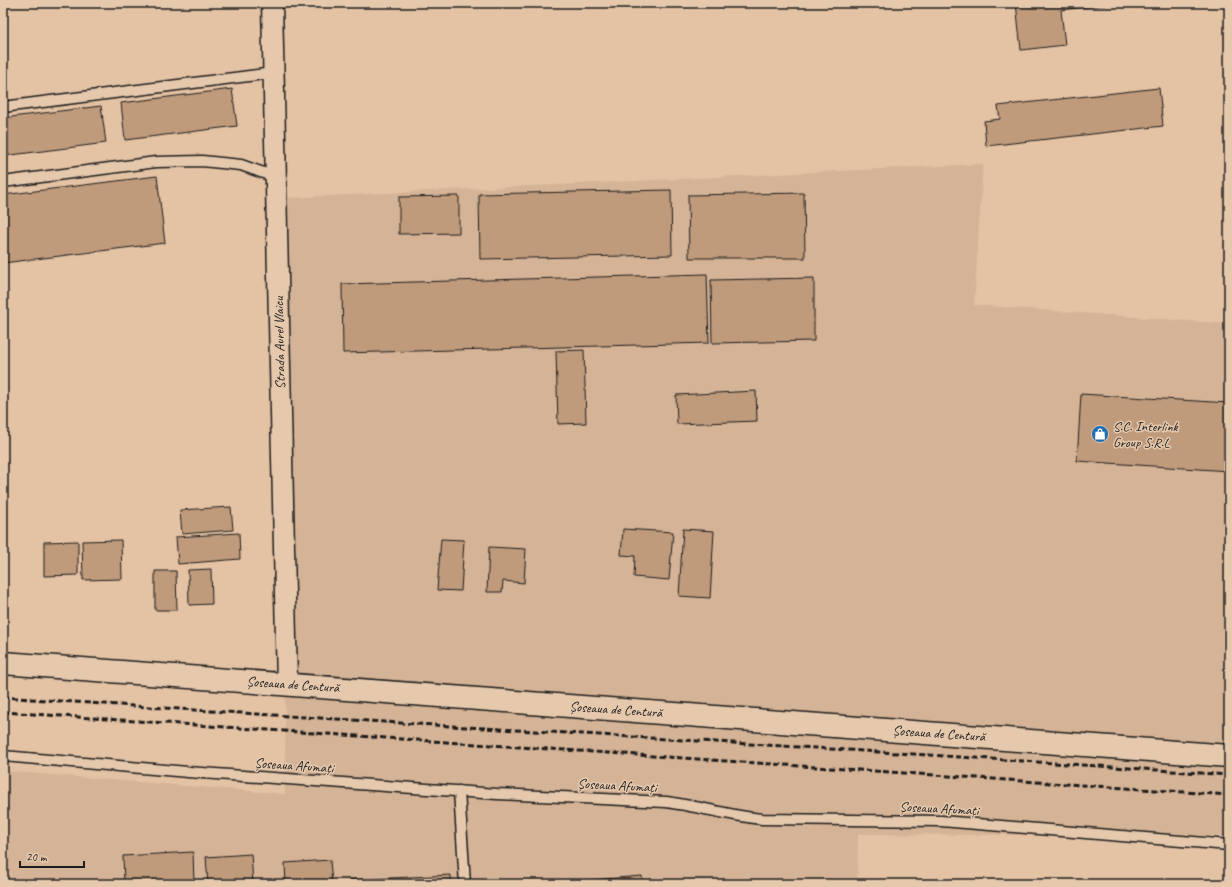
<svg xmlns="http://www.w3.org/2000/svg" width="1232" height="887" viewBox="0 0 1232 887" font-family="Caveat,sans-serif">
<style>
.built{fill:#d5b396}
.building{fill:#bf9b7c;stroke:#1c1c1c}
.lines{fill:none;stroke-linecap:round;stroke-linejoin:round}
.service-casing{stroke:#1c1c1c;stroke-width:13}
.minor-casing{stroke:#1c1c1c;stroke-width:23}
.primary-casing{stroke:#1c1c1c;stroke-width:25}
.service{stroke:#e6c9ad;stroke-width:10}
.minor{stroke:#e6c9ad;stroke-width:20}
.primary{stroke:#e6c9ad;stroke-width:22}
.rail{stroke:#1c1c1c;stroke-width:3;stroke-dasharray:6 3;stroke-linecap:butt}
.labels{text-anchor:middle;stroke-width:3;stroke-linejoin:round;paint-order:stroke}
.street-label{font-size:14px;fill:#1c1c1c;stroke:#e6c9ad}
.poi-label{font-size:14px;fill:#1c1c1c;stroke:#e6c9ad;text-anchor:start}
</style>
<rect width="100%" height="100%" fill="#e4c2a4"/>
<filter id="ink" filterUnits="userSpaceOnUse"><feTurbulence type="fractalNoise" baseFrequency=".025" numOctaves="2"/><feDisplacementMap in="SourceGraphic" scale="8" xChannelSelector="R" yChannelSelector="G"/><feConvolveMatrix kernelMatrix="1 2 1 2 8 2 1 2 1" color-interpolation-filters="sRGB"/></filter>
<g filter="url(#ink)">
<polygon class="built" points="983,164 974,305 1229,324 1229,836 858,834 857,884 3,884 3,771 285,794 287,198"/>
<g class="building">
<polygon points="1016,3 1120,3 1061,10 1065,45 1021,50"/>
<polygon points="1159,88 1163,126 986,146 984,121 1000,119 998,106"/>
<polygon points="232,89 237,126 125,140 121,103"/>
<polygon points="101,106 106,143 3,156 3,118"/>
<polygon points="157,176 165,243 3,263 3,195"/>
<polygon points="671,190 672,255 480,259 479,194"/>
<polygon points="804,193 805,258 689,258 688,195"/>
<polygon points="459,196 459,233 399,234 399,197"/>
<polygon points="707,274 709,343 343,353 342,284"/>
<polygon points="814,278 814,341 712,343 711,280"/>
<polygon points="584,350 586,423 558,424 556,351"/>
<polygon points="756,391 757,421 677,424 676,395"/>
<polygon points="1081,394 1229,403 1229,471 1077,461"/>
<polygon points="231,507 233,530 182,534 180,510"/>
<polygon points="623,529 673,532 669,580 634,577 635,556 621,555"/>
<polygon points="683,529 714,531 710,598 679,596"/>
<polygon points="239,533 240,559 178,564 176,537"/>
<polygon points="441,539 464,540 461,591 437,590"/>
<polygon points="121,540 122,579 83,580 82,541"/>
<polygon points="78,541 78,575 44,576 44,542"/>
<polygon points="489,547 526,549 524,583 503,581 502,592 487,592"/>
<polygon points="211,569 212,604 189,605 188,570"/>
<polygon points="155,571 176,571 177,610 155,610"/>
<polygon points="193,852 194,884 124,884 123,856"/>
<polygon points="251,854 253,884 208,884 206,857"/>
<polygon points="330,860 332,884 286,884 285,863"/>
<polygon points="451,875 451,884 350,884 350,880"/>
<polygon points="642,876 643,884 539,884"/>
</g>
<g class="lines">
<g class="service-casing">
<g id="service">
<polyline points="3,107 273,73"/>
<polyline points="3,182 156,162 202,161 241,165 275,177"/>
<path d="M3 756 188 772 497 794 666 802C698 806 729 816 762 819L941 821 1229 845"/>
<polyline points="459,791 465,884"/>
</g>
</g>
<g class="minor-casing">
<polyline id="minor" points="272,3 287,684"/>
</g>
<g class="primary-casing">
<polyline id="primary" points="3,663 1229,756"/>
</g>
<use href="#service" class="service"/>
<use href="#minor" class="minor"/>
<use href="#primary" class="primary"/>
<g class="rail">
<path d="M3 697C412 726 821 746 1229 775"/>
<polyline points="3,712 1229,795"/>
</g>
</g>
</g>
<defs>
<g id="shop-disc" transform="scale(0.9)"><circle r="9.5" fill="#1f6fb2" stroke="#e6c9ad"/><path d="M-5-2.5h2.3a2.7 3.5 0 0 1 5.4 0H5L5.5 6h-11ZM-1.5-2.5h3a1.5 2.3 0 0 0-3 0Z" fill="#fff"/></g>
</defs>
<g fill-rule="evenodd">
<use href="#shop-disc" x="1100" y="434"/>
</g>
<g class="labels">
<g class="street-label">
<text transform="translate(279 343) rotate(-91)" y="5">Strada Aurel Vlaicu</text>
<text transform="translate(293 684) rotate(4)" y="5">Șoseaua de Centură</text>
<text transform="translate(616 709) rotate(4)" y="5">Șoseaua de Centură</text>
<text transform="translate(939 733) rotate(4)" y="5">Șoseaua de Centură</text>
<text transform="translate(294 765) rotate(4)" y="5">Șoseaua Afumați</text>
<text transform="translate(617 785) rotate(3)" y="5">Șoseaua Afumați</text>
<text transform="translate(939 808) rotate(3)" y="5">Șoseaua Afumați</text>
</g>
<g class="poi-label">
<text x="1113" y="431">S.C. Interlink<tspan x="1113" dy="16">Group S.R.L</tspan></text>
</g>
</g>
<rect width="1232" height="887" fill="none" stroke="#e6c9ad" stroke-width="16"/>
<rect x="8" y="8" width="1216" height="871" fill="none" stroke="#1c1c1c" stroke-width="1.5" filter="url(#ink)"/>
<path d="M20 861v6h64v-6" fill="none" stroke="#1c1c1c" stroke-width="2"/>
<text x="26" y="861" font-size="12" fill="#1c1c1c" stroke="#e6c9ad" stroke-width="3" paint-order="stroke">20 m</text>
</svg>
